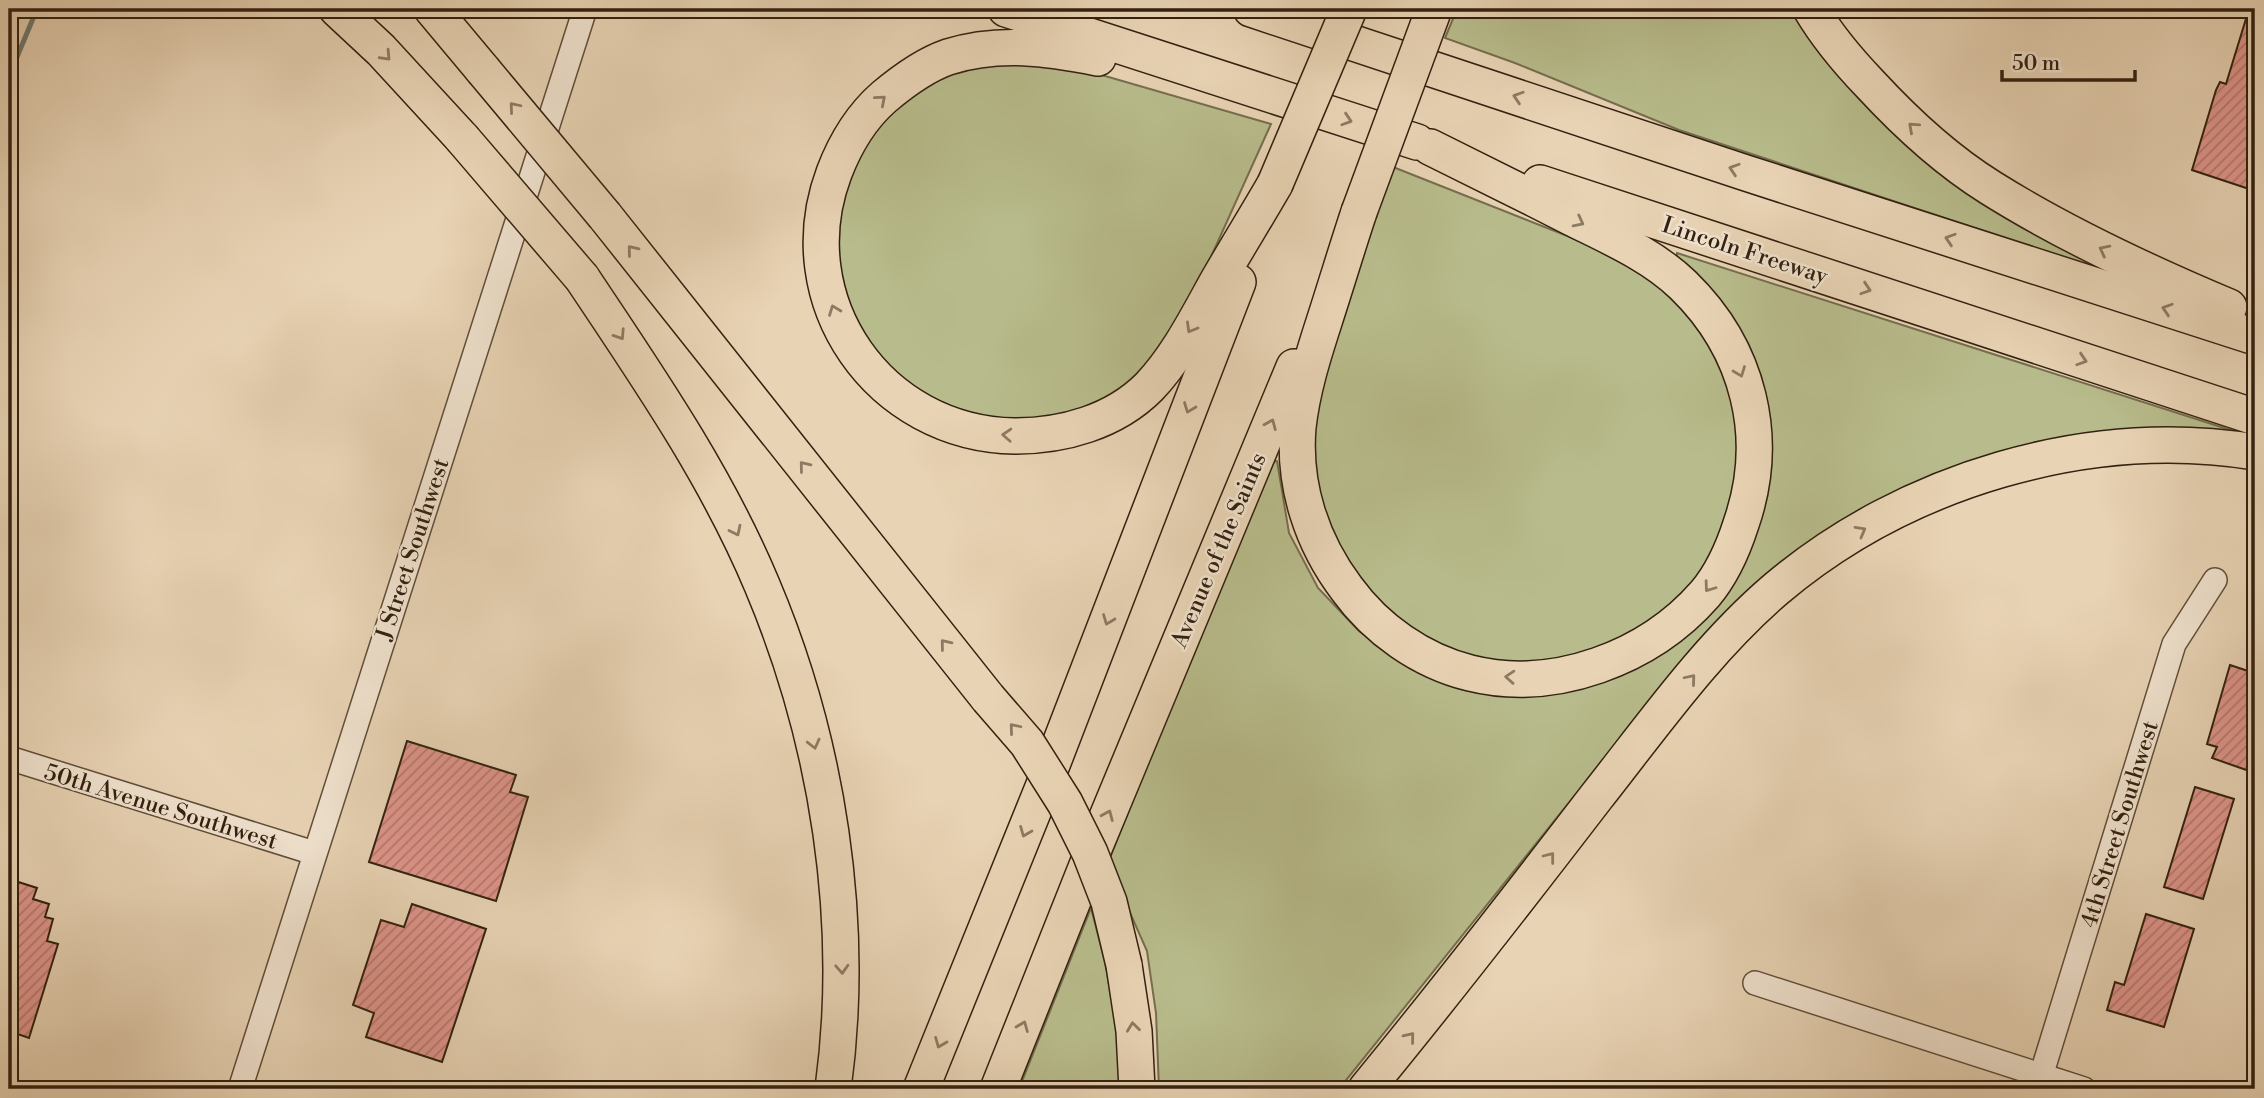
<svg xmlns="http://www.w3.org/2000/svg" width="2264" height="1098" viewBox="0 0 2264 1098" font-family="'Libre Bodoni',serif">
<style>
.grass{fill:#b8bc8c;stroke:#756e4e;stroke-width:2}
.lines{fill:none;stroke-linecap:round;stroke-linejoin:round}
.stream{stroke:#6f7b72;stroke-width:5}
.building{fill:url(#building-hatch);stroke:#322110;stroke-width:2}
.minor-casing{stroke:#604e39;stroke-width:26}
.highway-casing{stroke:#322110;stroke-width:38}
.minor{stroke:#f0e2ce;stroke-width:23}
.highway{stroke:#e8d3b4;stroke-width:35}
.highway-bridge-casing{stroke:#322110;stroke-width:38;stroke-linecap:butt}
.highway-bridge{stroke:#e8d3b4;stroke-width:35}
.oneway{stroke:#8d7a62}
.labels{text-anchor:middle;stroke-width:5;stroke-linejoin:round;paint-order:stroke}
.street-label{font-size:23px;fill:#322110;stroke:#f0e2ce}
</style>
<defs>
<pattern id="building-hatch" width="6" height="6" patternUnits="userSpaceOnUse" patternTransform="scale(1.75)"><rect width="6" height="6" fill="#df958b"/><path d="M-1 1l2-2M0 6l6-6M5 7l2-2" fill="none" stroke="#b57970"/></pattern>
</defs>
<rect width="100%" height="100%" fill="#e8d3b4"/>
<filter id="stains"><feTurbulence type="fractalNoise" baseFrequency=".00286" numOctaves="4"/><feColorMatrix values="0 0 0 0 .2 0 0 0 0 .09 0 0 0 0 .02 0 0 0 .5 -.17"/></filter>
<radialGradient id="worn" r=".72"><stop offset=".6" stop-color="#630" stop-opacity="0"/><stop offset="1" stop-color="#630" stop-opacity=".3"/></radialGradient>
<g class="grass">
<polygon points="1457,9 1793,9 2087,257 2084,264 1679,130 1515,63 1445,38"/>
<polygon points="985,62 1081,69 1271,124 1177,332 1145,374 1104,404 1007,427 906,391 847,316 835,286 838,186 881,117 951,70"/>
<polygon points="1393,167 1618,256 1666,288 1694,318 1721,362 1734,396 1739,441 1736,490 1710,561 1687,589 1640,635 1560,665 1489,666 1406,632 1337,567 1309,492 1312,395"/>
<polygon points="1677,253 2243,434 1924,485 1628,729 1339,1089 1159,1089 1156,1013 1147,951 1108,863 1267,462 1277,461 1289,533 1318,588 1359,631 1402,663 1448,683 1663,648 1767,471 1677,263"/>
<polygon points="1091,908 1105,962 1123,1062 1122,1089 1019,1089"/>
</g>
<g class="lines">
<polyline class="stream" points="9,76 37,9"/>
</g>
<g class="building">
<polygon points="2249,9 2255,9 2255,170 2249,189 2192,170 2216,90 2220,82 2226,84"/>
<polygon points="2230,665 2251,672 2248,681 2255,683 2255,700 2251,715 2255,716 2255,773 2212,758 2217,747 2207,744"/>
<polygon points="407,741 516,775 510,792 528,797 496,901 369,862"/>
<polygon points="2195,787 2234,799 2203,899 2164,887"/>
<polygon points="9,879 37,888 33,899 49,904 45,917 53,919 47,941 58,944 29,1038 9,1031"/>
<polygon points="412,904 486,929 442,1062 366,1037 374,1013 353,1005 381,920 404,927"/>
<polygon points="2146,914 2194,929 2164,1027 2107,1010 2115,982 2124,985"/>
</g>
<g class="lines">
<g class="minor-casing">
<g id="minor">
<polyline points="9,758 314,853"/>
<polyline points="1755,983 2084,1089"/>
<polyline points="2041,1076 2174,644 2215,580"/>
<polyline points="240,1089 585,9"/>
</g>
</g>
<g class="highway-casing">
<g id="highway">
<polyline points="337,9 381,50 462,138"/>
<polyline points="432,9 483,70"/>
<polyline points="1006,9 1417,142"/>
<polyline points="1251,9 1746,173 2255,337"/>
<path d="M1811 9C1827 36 1848 61 1870 84 1906 123 1946 160 1991 188 2066 235 2148 273 2229 307"/>
<path d="M1098 58C1048 48 999 41 948 57 925 65 903 81 884 97 860 118 845 144 834 173 786 301 879 434 1015 436 1063 436 1114 422 1149 387 1177 358 1197 318 1217 282 1236 249 1256 217 1275 184"/>
<polyline points="1540,183 2255,417"/>
<path d="M1359 212C1347 248 1336 285 1324 322 1313 356 1302 391 1298 427 1293 486 1312 543 1347 589 1376 629 1421 661 1470 673 1554 694 1649 658 1705 594 1722 574 1733 549 1741 524 1771 438 1749 349 1683 285 1652 255 1610 237 1572 218 1525 194 1478 171 1430 147"/>
<polyline points="605,216 988,698"/>
<path d="M582 278C648 377 716 475 762 585 828 741 856 921 833 1089"/>
<polyline points="1124,965 1134,1031 1137,1089"/>
<polyline points="921,1089 1048,775 1238,282"/>
<polyline points="998,1089 1090,858 1294,367"/>
<path d="M1366 1089C1445 993 1521 895 1597 796 1653 725 1707 648 1776 589 1905 480 2088 425 2255 452"/>
</g>
</g>
<use href="#minor" class="minor"/>
<use href="#highway" class="highway"/>
<g class="highway-bridge-casing">
<g id="highway-bridge">
<polyline points="483,70 605,216"/>
<polyline points="462,138 582,278"/>
<polyline points="1275,184 1349,9"/>
<polyline points="1359,212 1434,9"/>
<polyline points="988,698 1027,743 1065,803 1090,853 1109,902 1124,965"/>
</g>
</g>
<use href="#highway-bridge" class="highway-bridge"/>
</g>
<defs><path id="oneway-chevron" d="M-2-3.5L2.5 0L-2 3.5" fill="none" stroke-width="1.6" stroke-linecap="round" stroke-linejoin="round" transform="scale(1.75)"/></defs>
<g class="oneway">
<use href="#oneway-chevron" transform="translate(386 56) rotate(47)"/>
<use href="#oneway-chevron" transform="translate(1518 97) rotate(-162)"/>
<use href="#oneway-chevron" transform="translate(881 100) rotate(-41)"/>
<use href="#oneway-chevron" transform="translate(514 107) rotate(-130)"/>
<use href="#oneway-chevron" transform="translate(1347 120) rotate(18)"/>
<use href="#oneway-chevron" transform="translate(1913 127) rotate(-138)"/>
<use href="#oneway-chevron" transform="translate(1734 169) rotate(-162)"/>
<use href="#oneway-chevron" transform="translate(1579 222) rotate(27)"/>
<use href="#oneway-chevron" transform="translate(1950 239) rotate(-162)"/>
<use href="#oneway-chevron" transform="translate(632 250) rotate(-129)"/>
<use href="#oneway-chevron" transform="translate(2104 250) rotate(-153)"/>
<use href="#oneway-chevron" transform="translate(1866 289) rotate(18)"/>
<use href="#oneway-chevron" transform="translate(2167 309) rotate(-162)"/>
<use href="#oneway-chevron" transform="translate(834 310) rotate(-111)"/>
<use href="#oneway-chevron" transform="translate(1191 328) rotate(120)"/>
<use href="#oneway-chevron" transform="translate(620 335) rotate(57)"/>
<use href="#oneway-chevron" transform="translate(2082 360) rotate(18)"/>
<use href="#oneway-chevron" transform="translate(1740 372) rotate(69)"/>
<use href="#oneway-chevron" transform="translate(1189 408) rotate(111)"/>
<use href="#oneway-chevron" transform="translate(1271 424) rotate(-67)"/>
<use href="#oneway-chevron" transform="translate(1007 435) rotate(-177)"/>
<use href="#oneway-chevron" transform="translate(804 466) rotate(-129)"/>
<use href="#oneway-chevron" transform="translate(736 531) rotate(64)"/>
<use href="#oneway-chevron" transform="translate(1861 531) rotate(-29)"/>
<use href="#oneway-chevron" transform="translate(1709 587) rotate(126)"/>
<use href="#oneway-chevron" transform="translate(1108 620) rotate(111)"/>
<use href="#oneway-chevron" transform="translate(945 644) rotate(-129)"/>
<use href="#oneway-chevron" transform="translate(1510 677) rotate(-176)"/>
<use href="#oneway-chevron" transform="translate(1691 679) rotate(-50)"/>
<use href="#oneway-chevron" transform="translate(1014 728) rotate(-130)"/>
<use href="#oneway-chevron" transform="translate(814 744) rotate(76)"/>
<use href="#oneway-chevron" transform="translate(1108 815) rotate(-67)"/>
<use href="#oneway-chevron" transform="translate(1025 832) rotate(112)"/>
<use href="#oneway-chevron" transform="translate(1550 857) rotate(-52)"/>
<use href="#oneway-chevron" transform="translate(842 969) rotate(87)"/>
<use href="#oneway-chevron" transform="translate(1023 1026) rotate(-68)"/>
<use href="#oneway-chevron" transform="translate(1133 1027) rotate(-97)"/>
<use href="#oneway-chevron" transform="translate(1410 1037) rotate(-51)"/>
<use href="#oneway-chevron" transform="translate(940 1043) rotate(112)"/>
</g>
<g class="labels">
<g class="street-label">
<text transform="translate(1745 250) rotate(18)" y="8">Lincoln Freeway</text>
<text transform="translate(412 549) rotate(-72)" y="8">J Street Southwest</text>
<text transform="translate(1218 550) rotate(-67)" y="8">Avenue of the Saints</text>
<text transform="translate(161 806) rotate(17)" y="8">50th Avenue Southwest</text>
<text transform="translate(2119 824) rotate(-73)" y="8">4th Street Southwest</text>
</g>
</g>
<rect width="2264" height="1098" fill="none" stroke="#e8d3b4" stroke-width="35"/>
<rect x="10" y="10" width="2243" height="1077" fill="none" stroke="#322110" stroke-width="3.5"/>
<rect x="18" y="18" width="2229" height="1063" fill="none" stroke="#322110" stroke-width="2"/>
<path d="M2002 70v10h133v-10" fill="none" stroke="#322110" stroke-width="3.5"/>
<text x="2012" y="70" font-size="21" fill="#322110" stroke="#f0e2ce" stroke-width="5" paint-order="stroke">50 m</text>
<rect width="100%" height="100%" filter="url(#stains)"/>
<rect width="100%" height="100%" fill="url(#worn)"/>
</svg>
